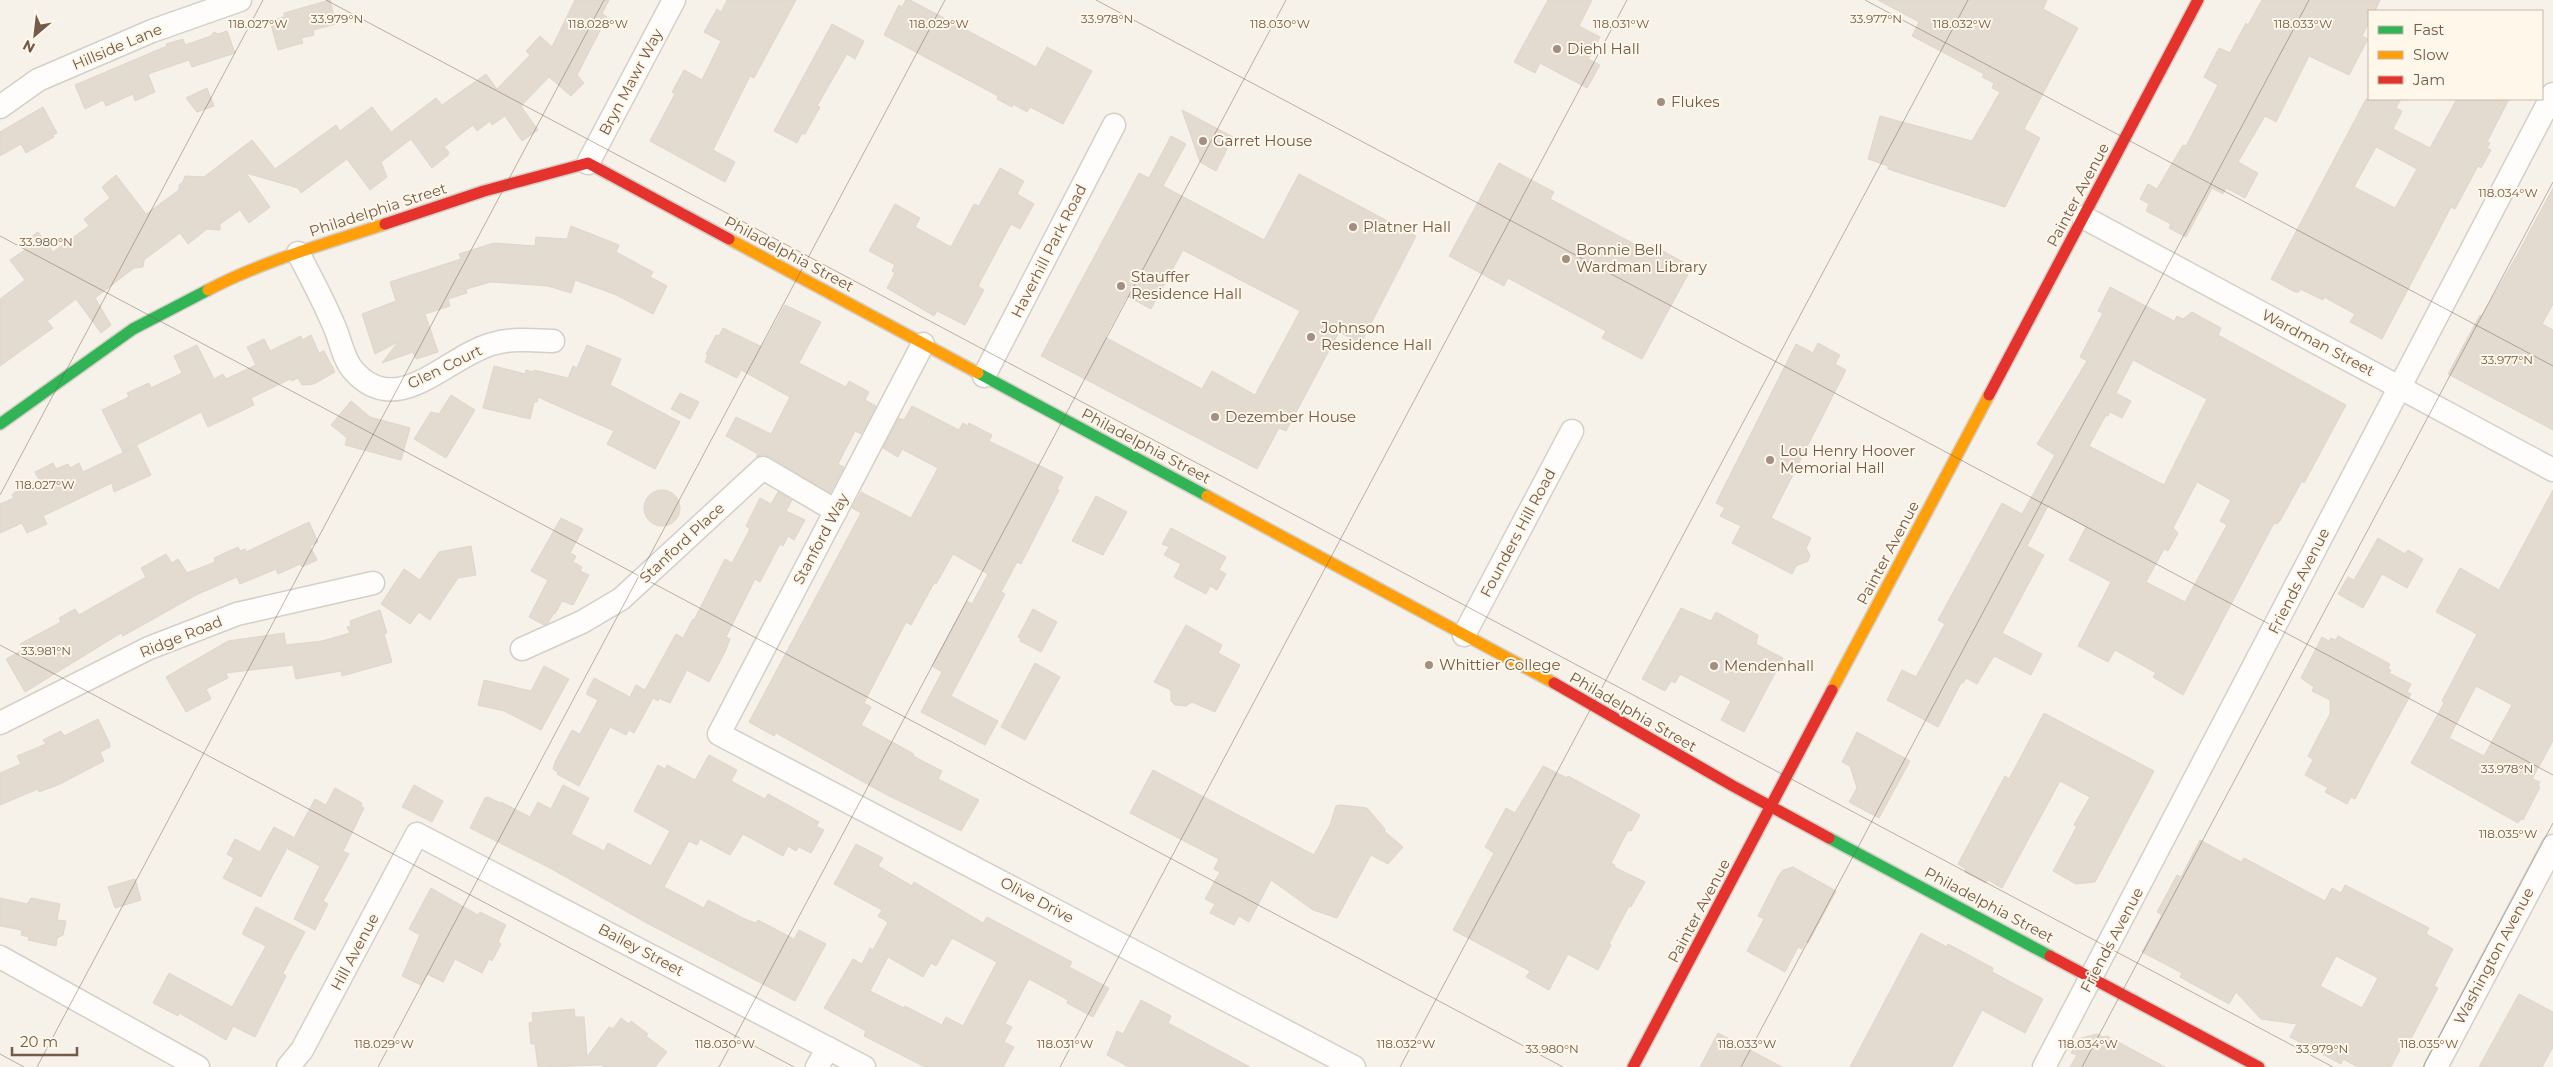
<svg xmlns="http://www.w3.org/2000/svg" width="2553" height="1067" viewBox="0 0 2553 1067" font-family="Montserrat,sans-serif">
<style>
.building{fill:#e3dad0;stroke:#dfd5cb;fill-rule:evenodd}
.lines{fill:none;stroke-linecap:round;stroke-linejoin:round}
.street-casing{stroke:#d5cfc7;stroke-width:25}
.fast-casing{stroke:#d5cec6;stroke-width:14}
.slow-casing{stroke:#d5cec6;stroke-width:14}
.jam-casing{stroke:#d5cec6;stroke-width:14}
.street{stroke:#fefdfc;stroke-width:22}
.fast{stroke:#30b455;stroke-width:11}
.slow{stroke:#ff9f0a;stroke-width:11}
.jam{stroke:#e5322d;stroke-width:11}
.ticks{fill:none;stroke:#745a49;stroke-width:1;stroke-opacity:0.45}
.poi-dot{fill:#a28f81;stroke:#fff7e9;stroke-width:2}
.labels{text-anchor:middle;stroke-width:4;stroke-linejoin:round;paint-order:stroke}
.street-label{font-size:15px;fill:#745a49;stroke:#fff7e9}
.poi-label{font-size:15px;fill:#745a49;stroke:#fff7e9;text-anchor:start}
.ticks-label{font-size:12px;text-anchor:middle;fill:#745a49;stroke:#fff7e9;stroke-width:4;stroke-linejoin:round;paint-order:stroke}
</style>
<rect width="100%" height="100%" fill="#f6f2e9"/>
<g class="building">
<polygon points="330,0 336,24 313,30 314,35 301,38 303,43 278,50 270,21 284,17 284,13"/>
<polygon points="575,0 609,0 602,14 607,17 577,75 584,83 571,96 549,77 521,106 538,130 522,141 505,116 492,125 490,121 477,131 473,125 444,147 449,152 448,155 432,168 411,139 381,162 387,177 370,190 347,159 301,193 298,188 246,173 270,207 249,223 240,210 220,224 220,230 207,229 188,244 180,233 144,260 143,267 134,268 95,298 111,325 101,333 76,299 47,321 53,328 0,366 0,299 25,280 10,260 26,249 22,243 38,232 53,252 89,226 84,219 110,198 102,187 116,175 146,214 179,190 179,185 183,182 185,176 204,177 252,140 275,169 336,125 340,131 372,107 391,132 436,98 442,105 486,74 497,89 530,55 526,51 540,36 552,47"/>
<polygon points="727,0 796,0 754,78 750,76 713,150 735,162 725,182 650,141 675,94 672,92 684,70 702,80 721,41 704,32 717,9 721,12"/>
<polygon points="906,0 910,0 1036,67 1047,47 1092,71 1063,124 1030,107 1027,112 1013,104 1012,107 997,99 998,96 884,35 899,5 902,7"/>
<polygon points="1548,0 1592,0 1579,26 1600,37 1588,59 1600,65 1587,88 1540,63 1535,73 1514,62"/>
<polygon points="1878,0 2047,0 2043,9 2078,28 2024,129 2040,138 2005,207 1888,169 1888,166 1868,159 1880,116 1972,141 2000,92 1992,88 1994,83 1982,77 1984,74 1912,36 1919,22"/>
<polygon points="2262,0 2380,0 2375,11 2369,11 2369,22 2362,36 2368,39 2349,75 2309,56 2276,122 2265,116 2238,162 2258,173 2245,198 2226,188 2223,194 2212,188 2186,237 2169,228 2171,224 2146,211 2149,204 2140,199 2148,184 2157,189 2183,145 2186,146 2218,85 2204,77 2219,48 2230,53 2246,23 2248,25"/>
<polygon points="832,24 864,41 855,59 847,54 817,106 820,107 805,134 802,133 797,143 774,131"/>
<polygon points="227,31 235,53 192,67 189,60 148,74 155,92 135,101 133,94 106,106 103,100 85,109 75,85 167,46 166,44 183,39 185,45 211,36 214,32 218,34"/>
<polygon points="207,88 214,106 197,112 186,98"/>
<path d="M2366 99H2401L2396 108 2402 111 2393 129 2430 148 2457 99H2509L2487 142 2490 143 2487 148 2491 150 2481 168 2478 166 2455 209 2451 207 2382 339 2350 322 2355 314 2324 297 2323 300 2300 289 2299 292H2295L2271 279ZM2376 147 2417 169 2395 208 2354 187Z"/>
<polygon points="43,107 57,133 53,135 54,137 26,153 21,144 0,156 0,132"/>
<polygon points="1182,110 1233,137 1216,171 1200,162"/>
<path d="M1171 136 1186 144 1163 186 1264 240 1299 174 1416 236 1361 343 1339 332 1286 431 1279 428 1257 469 1041 356 1139 173 1149 178ZM1183 250 1300 311 1255 395 1212 371 1202 389 1105 337 1127 296 1151 309Z"/>
<polygon points="1499,163 1554,192 1550,199 1649,252 1652,245 1692,267 1642,359 1602,338 1606,331 1508,278 1504,286 1449,256"/>
<polygon points="1000,168 1024,181 1017,194 1034,204 1020,229 1011,224 978,286 984,290 965,325 937,311 934,316 887,288 895,273 892,271 895,265 869,251 895,204 920,218 915,227 951,247 974,204 979,206"/>
<polygon points="2553,188 2553,304 2542,324 2553,330 2553,430 2448,374 2480,315 2482,316 2516,257"/>
<polygon points="571,226 619,245 616,252 653,272 650,277 667,286 653,314 614,294 575,280 571,293 548,286 491,282 466,289 467,293 448,299 450,306 425,314 438,352 416,359 413,352 382,363 398,342 375,354 362,314 396,301 390,282 461,259 459,254 494,243 535,246 536,237 567,239"/>
<path d="M2110 287 2174 321 2177 316 2183 319 2192 312 2221 328 2218 335 2346 405 2304 483 2302 481 2280 521 2277 524 2274 523 2183 695 2153 677 2156 673 2115 650 2108 662 2078 646 2111 582 2069 560 2086 527 2048 506 2027 546 2044 555 2002 633 2042 654 2031 675 1994 656 1977 684 1966 678 1963 683H1961L1938 727 1887 700 1902 670 1916 677 1945 624 1938 620 2002 503 2022 514 2055 455 2037 444 2087 361 2080 357 2103 313 2098 311ZM2133 360 2207 399 2164 485 2089 446 2106 415 2108 416 2110 412 2122 418 2131 401 2116 393ZM2197 482 2231 500 2220 521 2227 525 2185 602 2146 582 2164 549 2168 551 2178 533 2173 528Z"/>
<polygon points="785,305 821,322 799,363 846,387 849,381 869,392 865,400 876,406 861,434 855,431 838,464 844,467 830,493 770,457 762,455 756,457 758,454 726,436 736,417 771,434 790,397 741,370 737,378 705,362 708,355 706,354 716,335 719,336 723,328 762,347"/>
<polygon points="311,335 319,353 324,351 335,372 314,384 302,385 298,378 292,381 290,379 251,398 254,405 208,427 201,412 123,452 102,410 129,397 127,393 149,383 151,388 182,373 174,356 197,345 214,379 223,374 226,379 256,365 247,347 264,339 270,351 301,336 302,340"/>
<polygon points="1818,343 1840,355 1835,364 1846,370 1771,518 1811,538 1806,548 1810,555 1808,561 1796,566 1792,574 1732,543 1741,526 1720,516 1725,508 1716,503 1796,344 1813,353"/>
<polygon points="587,345 621,359 610,385 680,422 655,469 607,444 614,431 538,397 537,402 534,402 530,419 483,408 494,366 525,374 526,370 533,372 534,370 568,378 573,366 577,368"/>
<polygon points="680,393 699,402 690,419 671,409"/>
<polygon points="451,395 475,410 446,458 414,439 431,412 439,414"/>
<polygon points="351,401 370,417 410,428 401,460 345,445 347,438 331,425"/>
<polygon points="912,406 959,430 963,423 968,426 969,423 992,435 989,441 1063,477 1057,489 1059,490 1021,564 1017,562 1001,592 1005,594 951,696 998,721 985,745 921,712 942,672 932,666 967,601 972,604 988,574 953,554 936,584 934,583 911,625 906,622 864,703 871,707 861,725 914,754 913,756 942,771 938,779 979,800 961,831 885,794 776,733 774,736 749,722 861,513 852,508 861,492 911,518 938,468 902,449 898,457 883,448 899,418 904,420"/>
<polygon points="137,446 151,475 114,492 112,483 43,516 47,524 27,533 22,523 0,533 0,504 14,498 12,495 15,492 39,480 35,472 53,463 56,469 68,464 70,468 79,463 83,472"/>
<path d="M2553 490V741L2532 779 2540 782 2538 786 2540 787 2523 820 2521 819 2518 823 2411 763 2444 703 2442 701 2477 634 2436 612 2460 568 2499 590ZM2476 686 2512 705 2484 756 2449 738Z"/>
<circle cx="662" cy="508" r="18"/>
<polygon points="778,492 792,500 786,511 805,520 794,540 788,536 783,546 780,544 760,582 755,579 726,637 730,639 725,652 709,682 687,670 670,703 659,698 658,701 653,698 634,733 629,730 626,735 610,727 579,786 557,774 558,772 553,769 555,762 572,730 580,734 598,700 586,694 594,678 630,697 636,685 645,690 676,634 683,638 693,619 694,620 725,559 732,563 750,529 746,526 760,498 771,504"/>
<polygon points="1096,496 1127,512 1103,555 1072,541"/>
<polygon points="561,518 583,529 570,553 576,556 573,562 582,567 580,571 589,575 573,605 562,601 555,614 554,613 548,623 544,625 529,617 548,580 531,571"/>
<polygon points="309,522 318,542 310,546 317,560 302,567 300,564 278,574 276,569 240,584 237,577 196,595 123,636 121,633 25,692 6,659 23,650 20,644 61,622 59,618 75,609 79,615 146,577 141,568 166,554 172,563 178,559 187,573 215,562 214,558 238,547 240,551 245,549 246,552"/>
<polygon points="1171,528 1226,557 1219,570 1226,574 1217,590 1210,586 1206,594 1174,577 1181,564 1164,555 1169,547 1162,544"/>
<polygon points="2378,538 2405,554 2408,550 2423,559 2407,588 2382,574 2363,608 2338,594 2348,577 2354,580"/>
<polygon points="471,546 476,575 458,578 430,620 419,612 410,624 381,604 404,569 420,580 439,552"/>
<polygon points="1681,608 1711,621 1716,612 1758,635 1756,644 1783,658 1744,732 1721,720 1731,701 1680,674 1675,683 1671,681 1665,691 1642,679"/>
<polygon points="1033,609 1057,622 1041,652 1020,641 1021,639 1018,637"/>
<polygon points="380,610 387,633 384,634 392,662 342,676 341,671 296,679 293,665 226,673 228,678 206,689 211,699 186,712 166,677 228,641 284,633 286,645 322,641 350,633 347,627 351,626 350,621"/>
<polygon points="1186,625 1222,645 1218,653 1240,665 1215,712 1192,702 1186,706 1175,705 1171,701 1171,690 1154,682"/>
<polygon points="2338,636 2390,664 2388,668 2391,670 2389,673 2411,684 2407,692 2411,694 2376,759 2355,799 2351,797 2347,804 2325,792 2328,788 2305,775 2313,760 2308,756 2330,714 2330,700 2312,691 2314,687 2301,678 2322,637 2329,641 2331,638 2336,640"/>
<polygon points="1035,663 1060,677 1025,740 1001,727"/>
<polygon points="544,666 569,679 541,730 504,711 478,705 484,680 531,691"/>
<polygon points="2044,713 2154,771 2095,882 2076,884 2053,871 2077,826 2074,825 2090,797 2060,781 2002,888 1988,880 1986,883 1965,872 1966,869 1958,864 2005,776 2009,779"/>
<polygon points="98,719 109,742 110,747 100,752 104,761 60,784 39,792 38,789 0,805 0,773 21,764 17,756 46,744 43,740 61,731 64,736"/>
<polygon points="1857,732 1910,761 1879,818 1849,802 1857,788 1850,766 1842,762"/>
<polygon points="709,755 737,770 731,781 765,799 768,794 819,822 816,826 824,830 811,853 799,847 796,851 788,846 783,856 743,834 730,855 700,839 697,845 689,841 664,887 704,908 708,900 747,920 756,923 758,920 794,939 799,930 826,944 795,1001 643,921 550,868 470,828 485,798 488,797 500,803 501,802 530,817 538,802 551,809 563,785 589,798 571,834 604,851 608,843 651,866 670,831 634,811 658,765 665,769 667,765 695,780"/>
<polygon points="1543,766 1567,778 1568,776 1640,815 1631,831 1628,830 1611,863 1615,865 1614,867 1645,882 1631,907 1629,906 1609,944 1611,945 1598,970 1568,954 1549,990 1526,977 1530,971 1453,930 1494,853 1485,847 1506,808 1515,813"/>
<polygon points="1153,770 1314,855 1330,825 1336,806 1341,805 1367,808 1385,829 1384,831 1403,847 1388,864 1371,855 1337,918 1313,910 1271,880 1249,922 1239,916 1234,925 1210,913 1215,904 1205,899 1220,872 1214,869 1219,859 1130,813"/>
<polygon points="414,785 443,801 432,822 402,807"/>
<polygon points="335,788 362,803 361,806 364,808 343,851 349,854 323,901 328,904 315,930 294,919 320,866 288,849 315,799 326,805"/>
<polygon points="274,827 293,837 261,897 223,878 234,858 227,854 235,839 260,852"/>
<path d="M2200 840 2241 862 2244 858 2325 901 2332 888 2341 893 2345 885 2429 928 2426 934 2453 949 2434 986 2438 988 2407 1046 2403 1044 2391 1067H2358L2343 1059 2341 1064 2290 1037 2297 1024 2261 1019 2236 992 2229 1004 2180 977 2182 973 2142 952 2162 915 2157 912 2177 875 2181 877ZM2336 956 2378 978 2362 1008 2320 986Z"/>
<path d="M856 844 883 858 878 866 912 886 914 882 983 923 987 917 1072 962 1069 967 1109 988 1093 1017 1067 1003 1068 1000 1029 979 1005 1024 1012 1027 1004 1042 1014 1047 1003 1067H925L864 1036 866 1031 824 1008 853 959 862 964 870 948 873 950 888 922 878 916 882 910 834 884ZM952 938 997 962 963 1026 946 1017 942 1025 905 1006 904 1008 870 991 888 957 923 977 931 963 936 966Z"/>
<polygon points="1793,867 1836,891 1808,943 1806,941 1802,949 1798,947 1785,972 1747,951 1764,919 1758,916 1779,875 1783,870"/>
<polygon points="135,879 141,900 115,908 108,887"/>
<polygon points="431,888 478,915 480,912 506,925 498,942 501,944 492,961 489,959 482,973 455,959 443,982 427,974 421,985 402,976 420,935 409,929"/>
<polygon points="0,898 27,904 31,898 60,904 57,920 66,921 63,935 57,938 56,946 28,940 29,937 21,935 22,930 0,926"/>
<polygon points="256,907 305,932 283,973 286,976 255,1037 233,1026 226,1040 179,1013 178,1016 153,1003 169,973 232,1007 266,946 242,934"/>
<polygon points="1921,933 1947,947 1948,944 1993,968 1992,971 1994,973 2043,999 2025,1033 1982,1010 1952,1067 1850,1067"/>
<polygon points="2519,994 2553,1012 2553,1047 2542,1067 2479,1067"/>
<polygon points="1141,1000 1171,1016 1168,1023 1250,1067 1129,1067 1107,1055 1117,1031 1123,1034"/>
<polygon points="574,1009 575,1017 584,1017 587,1057 609,1027 613,1029 621,1018 629,1024 631,1021 648,1034 646,1036 667,1052 655,1067 604,1067 601,1065 538,1067 535,1044 531,1044 529,1023 533,1022 532,1013"/>
<polygon points="1718,1033 1782,1067 1700,1067"/>
<polygon points="2097,1034 2103,1037 2107,1036 2165,1067 2070,1067 2077,1055 2071,1053 2078,1039"/>
</g>
<g class="lines">
<g class="street-casing">
<g id="street">
<polyline points="0,107 38,80 152,31 240,0"/>
<polyline points="588,163 674,0"/>
<polyline points="2083,217 2553,470"/>
<path d="M298 253C311 277 324 302 335 328 340 340 344 360 353 370 397 421 446 357 492 344 512 338 533 340 553 341"/>
<polyline points="923,344 719,734 1354,1067"/>
<polyline points="984,376 1114,125"/>
<polyline points="1464,635 1572,431"/>
<polyline points="522,649 582,622 621,599 763,468 836,511"/>
<polyline points="0,723 149,648 237,614 373,583"/>
<polyline points="0,957 198,1067"/>
<polyline points="288,1067 302,1050 417,834 864,1067"/>
<polyline points="817,1067 828,1048"/>
<polyline points="2044,1067 2553,94"/>
<polyline points="2436,1067 2553,846"/>
</g>
</g>
<g class="fast-casing">
<g id="fast">
<polyline points="978,373 1207,496"/>
<polyline points="0,424 133,329 208,290"/>
<polyline points="1829,838 2050,956"/>
</g>
</g>
<g class="slow-casing">
<g id="slow">
<polyline points="729,239 978,373"/>
<path d="M208 290C263 261 325 244 385 224"/>
<polyline points="1207,496 1554,683"/>
<polyline points="1832,690 1989,395"/>
</g>
</g>
<g class="jam-casing">
<g id="jam">
<polyline points="385,224 484,191 588,163 729,239"/>
<polyline points="1989,395 2198,0"/>
<polyline points="1554,683 1733,786 1829,838"/>
<polyline points="2050,956 2259,1067"/>
<polyline points="1633,1067 1832,690"/>
</g>
</g>
<use href="#street" class="street"/>
<use href="#fast" class="fast"/>
<use href="#slow" class="slow"/>
<use href="#jam" class="jam"/>
</g>
<path class="ticks" d="M326 0 2333 1067M1096 0 2553 775M1865 0 2553 366M0 236 1563 1067M0 495 263 0M0 645 794 1067M0 1054 24 1067M37 1067 604 0M378 1067 945 0M719 1067 1286 0M1060 1067 1627 0M1400 1067 1968 0M1741 1067 2309 0M2082 1067 2553 182M2423 1067 2553 823"/>
<g class="poi-dot">
<circle cx="1557" cy="49" r="5"/>
<circle cx="1661" cy="102" r="5"/>
<circle cx="1203" cy="141" r="5"/>
<circle cx="1353" cy="227" r="5"/>
<circle cx="1566" cy="259" r="5"/>
<circle cx="1121" cy="286" r="5"/>
<circle cx="1311" cy="337" r="5"/>
<circle cx="1215" cy="417" r="5"/>
<circle cx="1770" cy="460" r="5"/>
<circle cx="1429" cy="665" r="5"/>
<circle cx="1714" cy="666" r="5"/>
</g>
<g class="labels">
<g class="street-label">
<text transform="translate(117 47) rotate(-23)" y="5">Hillside Lane</text>
<text transform="translate(631 82) rotate(-62)" y="5">Bryn Mawr Way</text>
<text transform="translate(2078 195) rotate(-62)" y="5">Painter Avenue</text>
<text transform="translate(378 210) rotate(-18)" y="5">Philadelphia Street</text>
<text transform="translate(1049 251) rotate(-63)" y="5">Haverhill Park Road</text>
<text transform="translate(789 254) rotate(28)" y="5">Philadelphia Street</text>
<text transform="translate(2318 343) rotate(28)" y="5">Wardman Street</text>
<text transform="translate(445 367) rotate(-26)" y="5">Glen Court</text>
<text transform="translate(1146 446) rotate(28)" y="5">Philadelphia Street</text>
<text transform="translate(1518 533) rotate(-62)" y="5">Founders Hill Road</text>
<text transform="translate(821 539) rotate(-62)" y="5">Stanford Way</text>
<text transform="translate(682 543) rotate(-43)" y="5">Stanford Place</text>
<text transform="translate(1888 553) rotate(-62)" y="5">Painter Avenue</text>
<text transform="translate(2299 581) rotate(-63)" y="5">Friends Avenue</text>
<text transform="translate(181 637) rotate(-22)" y="5">Ridge Road</text>
<text transform="translate(1633 712) rotate(30)" y="5">Philadelphia Street</text>
<text transform="translate(1037 900) rotate(28)" y="5">Olive Drive</text>
<text transform="translate(1989 905) rotate(28)" y="5">Philadelphia Street</text>
<text transform="translate(1699 911) rotate(-62)" y="5">Painter Avenue</text>
<text transform="translate(2112 940) rotate(-62)" y="5">Friends Avenue</text>
<text transform="translate(641 950) rotate(28)" y="5">Bailey Street</text>
<text transform="translate(355 952) rotate(-62)" y="5">Hill Avenue</text>
<text transform="translate(2494 956) rotate(-62)" y="5">Washington Avenue</text>
</g>
<g class="poi-label">
<text x="1567" y="54">Diehl Hall</text>
<text x="1671" y="107">Flukes</text>
<text x="1213" y="146">Garret House</text>
<text x="1363" y="232">Platner Hall</text>
<text x="1576" y="255">Bonnie Bell<tspan x="1576" dy="17">Wardman Library</tspan></text>
<text x="1131" y="282">Stauffer<tspan x="1131" dy="17">Residence Hall</tspan></text>
<text x="1321" y="333">Johnson<tspan x="1321" dy="17">Residence Hall</tspan></text>
<text x="1225" y="422">Dezember House</text>
<text x="1780" y="456">Lou Henry Hoover<tspan x="1780" dy="17">Memorial Hall</tspan></text>
<text x="1439" y="670">Whittier College</text>
<text x="1724" y="671">Mendenhall</text>
</g>
</g>
<g class="ticks-label">
<text x="337" y="23">33.979°N</text>
<text x="1107" y="23">33.978°N</text>
<text x="1876" y="23">33.977°N</text>
<text x="258" y="28">118.027°W</text>
<text x="598" y="28">118.028°W</text>
<text x="939" y="28">118.029°W</text>
<text x="1280" y="28">118.030°W</text>
<text x="1621" y="28">118.031°W</text>
<text x="1962" y="28">118.032°W</text>
<text x="2303" y="28">118.033°W</text>
<text x="2508" y="197">118.034°W</text>
<text x="46" y="246">33.980°N</text>
<text x="2507" y="364">33.977°N</text>
<text x="45" y="489">118.027°W</text>
<text x="46" y="655">33.981°N</text>
<text x="2507" y="773">33.978°N</text>
<text x="2508" y="838">118.035°W</text>
<text x="384" y="1048">118.029°W</text>
<text x="725" y="1048">118.030°W</text>
<text x="1065" y="1048">118.031°W</text>
<text x="1406" y="1048">118.032°W</text>
<text x="1747" y="1048">118.033°W</text>
<text x="2088" y="1048">118.034°W</text>
<text x="2429" y="1048">118.035°W</text>
<text x="1552" y="1053">33.980°N</text>
<text x="2322" y="1053">33.979°N</text>
</g>
<rect x="2368" y="10" width="175" height="90" fill="#fff7e9" stroke="#c7b8a9"/>
<rect x="2378" y="26" width="25" height="8" fill="#30b455" stroke="#c7b8a9"/>
<text x="2413" y="35" font-size="15" fill="#745a49">Fast</text>
<rect x="2378" y="51" width="25" height="8" fill="#ff9f0a" stroke="#c7b8a9"/>
<text x="2413" y="60" font-size="15" fill="#745a49">Slow</text>
<rect x="2378" y="76" width="25" height="8" fill="#e5322d" stroke="#c7b8a9"/>
<text x="2413" y="85" font-size="15" fill="#745a49">Jam</text>
<g transform="translate(35 35) rotate(208)" stroke="#fff7e9" stroke-width="4" paint-order="stroke">
<path d="M0-4L9 19L0 12L-9 19Z" fill="#745a49"/>
<text y="-8" font-size="14" font-weight="bold" text-anchor="middle" fill="#745a49">N</text>
</g>
<path d="M12 1047v8h65v-8" fill="none" stroke="#745a49" stroke-width="2.5"/>
<text x="20" y="1047" font-size="15" fill="#745a49" stroke="#fff7e9" stroke-width="4" paint-order="stroke">20 m</text>
</svg>
